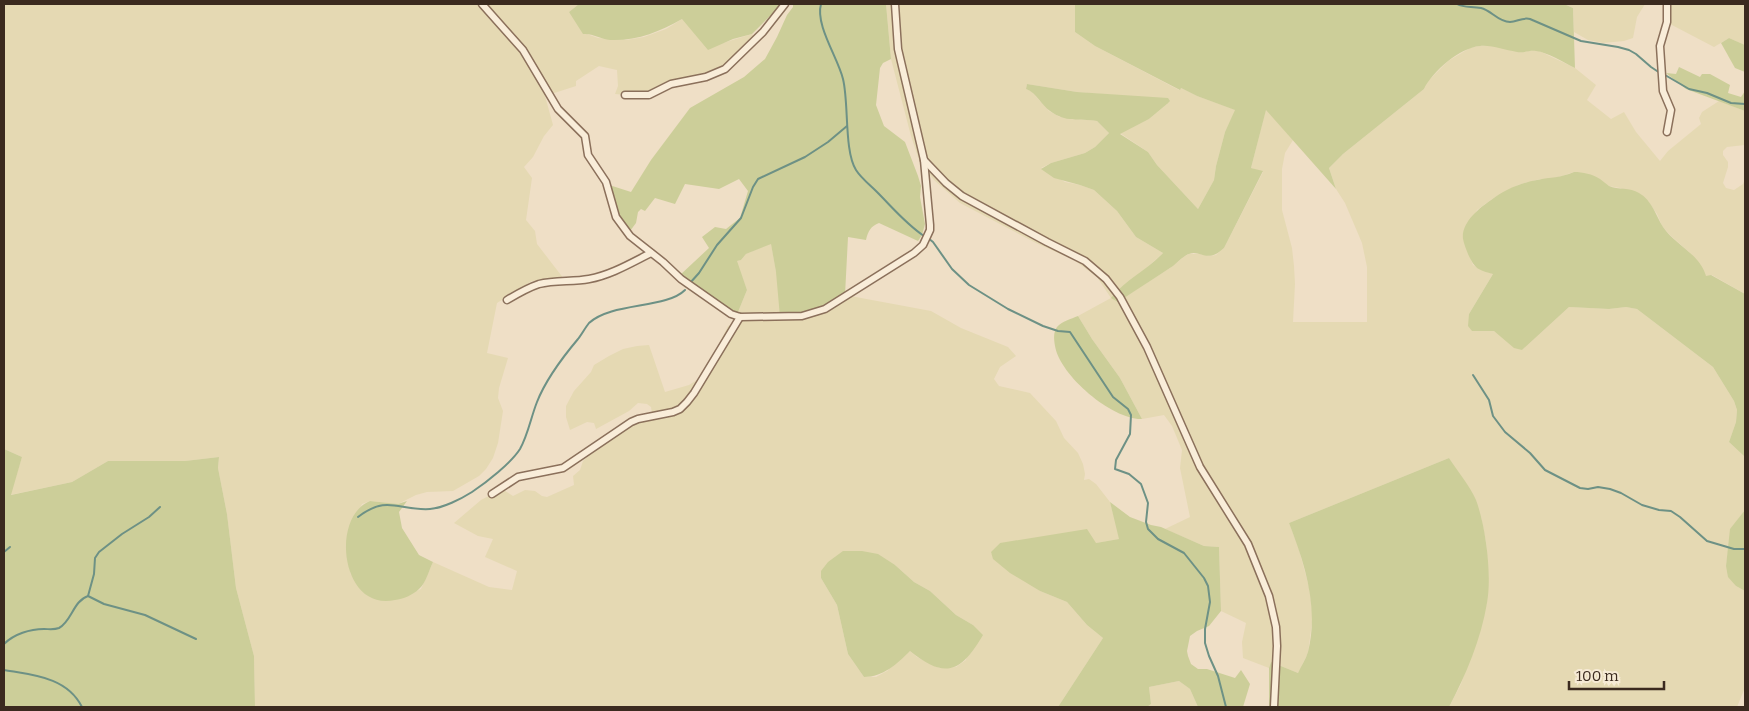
<svg xmlns="http://www.w3.org/2000/svg" width="1749" height="711" viewBox="0 0 1749 711" font-family="Bitter,serif">
<style>
.farmland{fill:#e5d9b3;fill-rule:evenodd}
.green{fill:#ccce99}
.lines{fill:none;stroke-linecap:round;stroke-linejoin:round}
.stream{stroke:#6d9185;stroke-width:2}
.street-casing{stroke:#8b705b;stroke-width:9}
.street{stroke:#f9edd9;stroke-width:6}
</style>
<rect width="100%" height="100%" fill="#efdfc6"/>
<g class="farmland">
<path d="M4 4H579L569 12 587 34 598 38 626 40 644 37 666 29 682 19 723 43 752 34 754 37 722 69 694 77 678 79 666 84 655 93 626 95 615 94 618 86 617 70 599 66 576 81V86L545 96 553 125 544 136 533 157 524 167 532 178 526 220 535 231 537 244 564 279 532 281 497 303 487 353 508 358 499 388 498 398 503 411 498 443 493 458 486 469 479 476 453 491 427 492 416 495 398 504 370 501 362 504 347 537V557L351 575 399 599 421 589 433 562 489 587 512 590 517 571 485 557 493 539 478 536 454 523 481 500 502 489 513 496 525 490 535 491 542 496 547 497 574 485 573 476 580 470 583 461 591 453 614 434 652 413 651 407 647 404 638 403 629 411 596 429 594 423 587 422 570 430 566 417V406L574 391 591 372 594 365 609 356 623 349 637 346 649 345 665 392 689 385 703 376 728 326 741 321 738 312 747 290 736 261 741 260 746 254 771 243 776 272 810 312 845 295 931 311 961 328 1008 347 1016 356 1000 367 994 379 999 386 1030 393 1056 421 1064 438 1078 453 1083 464 1085 474 1084 480 1089 479 1096 484 1110 502 1120 539 1096 543H1000L991 553 1040 591 1067 602 1087 625 1103 638 1058 707H255L254 656 236 588 227 514 218 468 219 457 185 461H108L72 482 10 495 22 457 4 449ZM895 565 914 582 930 591 956 615 973 625 966 660 956 667 939 668 917 657 910 651 887 671 876 677H864L848 654 837 605 821 578Z"/>
<polygon points="886,4 1075,4 1075,32 1095,46 1179,90 1181,88 1197,96 1236,110 1225,132 1216,166 1214,180 1198,209 1157,165 1148,152 1120,133 1149,119 1167,104 1125,96 1077,92 1027,84 1026,89 1031,91 1049,111 1060,117 1097,121 1109,133 1095,147 1085,153 1051,163 1041,168 1065,182 1080,185 1094,190 1117,211 1136,237 1163,253 1143,271 1117,302 1170,268 1185,256 1189,254 1199,254 1210,256 1216,255 1224,248 1263,172 1251,168 1266,109 1293,140 1285,153 1282,169 1282,210 1292,248 1294,266 1295,284 1293,322 1367,322 1367,267 1362,243 1345,203 1336,189 1329,168 1343,154 1424,89 1429,80 1448,61 1470,48 1479,46 1498,46 1519,52 1537,50 1575,68 1596,85 1587,100 1611,119 1624,112 1636,132 1660,161 1668,151 1701,124 1699,118 1702,112 1719,101 1745,111 1745,145 1727,147 1723,151 1723,155 1728,162 1728,167 1723,183 1726,188 1734,190 1743,184 1745,179 1745,294 1712,275 1706,277 1689,252 1670,235 1662,226 1657,214 1648,201 1620,188 1609,186 1574,172 1553,179 1540,179 1518,185 1492,199 1477,210 1463,238 1473,265 1493,274 1469,314 1472,331 1494,331 1522,350 1569,307 1609,309 1626,307 1637,309 1713,367 1734,401 1737,410 1736,422 1729,442 1745,457 1745,510 1731,529 1726,566 1736,586 1745,591 1745,675 1744,690 1737,707 1449,707 1461,684 1482,623 1487,602 1488,569 1486,542 1481,517 1449,458 1289,523 1298,546 1309,587 1313,615 1308,653 1298,673 1271,662 1269,668 1243,658 1242,642 1246,623 1221,611 1219,547 1204,546 1165,529 1190,517 1180,468 1182,450 1172,426 1164,415 1142,419 1120,378 1092,339 1078,316 1111,298 1097,277 1074,260 1036,243 960,203 934,180 920,163 911,136 891,59"/>
<polygon points="1564,4 1645,4 1637,17 1633,38 1624,41 1603,43 1588,40 1574,32 1573,8"/>
<polygon points="1667,4 1745,4 1745,45 1729,38 1714,47 1670,24"/>
<polygon points="1179,681 1190,689 1198,707 1147,707 1151,704 1149,687"/>
</g>
<g class="green">
<path d="M579 4 652 5 662 4H782L752 34 733 39 708 50 682 19C659 32 637 41 610 40 601 39 592 33 583 34L569 12Z"/>
<path d="M793 4H886L891 59 883 63 880 68 876 105 884 126 905 142 918 176 921 186 920 197 925 224 922 235 918 241 879 223C871 226 868 231 866 240L848 237 845 295 810 312 780 317 776 272 771 244 746 254 741 260 737 261 747 290 738 312 741 321 736 323 731 313 679 276 709 248 702 237 715 227 726 229 740 218 748 191 739 179 719 189 685 184 675 204 655 198 645 211 641 209 638 212 636 223 627 235 603 183 631 192 651 160 690 108 744 77 765 59 777 37 787 15 793 7Z"/>
<path d="M1075 4H1564L1573 8 1575 68C1565 63 1547 52 1536 51 1530 50 1524 53 1517 52 1504 50 1493 45 1480 46 1459 48 1433 71 1424 89L1343 154 1329 168 1336 189 1266 110 1251 168 1263 171 1224 248C1205 266 1200 246 1185 256 1180 259 1177 263 1173 266 1155 278 1136 290 1118 302L1111 298C1127 278 1145 272 1163 253L1136 237 1117 211 1094 190 1080 185 1054 178 1041 169 1051 163 1085 153 1095 147 1109 133 1097 121C1078 118 1066 123 1050 111 1041 105 1037 93 1026 89L1027 84 1077 92 1168 98 1170 101 1167 104 1149 119 1120 134 1148 152 1157 165 1198 209 1214 180 1216 166 1225 132 1235 110 1197 96 1181 88 1180 90 1095 46 1075 32Z"/>
<polygon points="1729,38 1745,45 1745,72 1735,68 1721,43"/>
<polygon points="1679,67 1700,77 1702,74 1710,74 1730,85 1728,93 1741,97 1745,91 1745,111 1686,89 1666,73 1676,74"/>
<path d="M1574 172C1583 172 1592 174 1600 179 1603 181 1606 184 1609 186 1618 190 1630 187 1639 193 1652 200 1656 216 1663 227 1675 245 1700 254 1706 276L1711 275 1745 294V457L1729 442 1736 422 1737 410 1734 401 1713 367 1637 309 1626 307 1609 309 1569 307 1522 350 1514 348 1494 331H1472L1468 326 1469 314 1493 274C1478 270 1475 269 1468 254 1466 249 1464 244 1463 239 1461 223 1479 208 1491 200 1504 190 1520 183 1537 180 1551 177 1560 178 1574 172Z"/>
<path d="M1078 316 1092 339 1120 378 1142 419C1113 420 1060 376 1055 346 1054 339 1053 333 1057 327 1062 321 1071 319 1078 316Z"/>
<polygon points="4,449 22,457 11,495 72,482 108,461 185,461 219,457 218,468 227,514 236,588 254,656 255,707 4,707"/>
<path d="M1449 458C1458 472 1470 486 1476 500 1486 527 1492 575 1487 603 1481 639 1466 675 1449 707H1269V668L1271 662 1298 673C1301 666 1306 659 1308 652 1319 608 1305 564 1289 523Z"/>
<path d="M370 501 398 504 407 501 399 512 402 528 419 555 433 562C429 570 426 583 419 589 413 595 403 599 395 600 341 612 330 517 370 501Z"/>
<polygon points="1110,502 1130,517 1151,525 1161,527 1204,546 1219,547 1221,611 1209,626 1197,631 1190,636 1187,651 1188,656 1191,664 1198,669 1207,669 1235,678 1241,670 1250,684 1243,707 1198,707 1190,689 1179,681 1149,687 1151,704 1147,707 1058,707 1103,638 1087,625 1067,602 1040,591 1010,573 993,559 991,552 1000,543 1087,529 1096,543 1119,539"/>
<polygon points="1745,510 1745,591 1736,586 1728,577 1726,566 1730,529"/>
<path d="M843 551H862L878 554 895 565 914 582 930 591 956 615 973 625 983 635C961 672 946 680 910 651 897 664 883 677 864 677L848 654 837 605 821 578V571L828 562Z"/>
</g>
<g class="lines">
<g class="stream">
<path d="M821 4C815 25 838 58 843 79 849 103 844 151 856 170 861 178 870 185 877 192 892 207 906 224 924 236"/>
<path d="M1457 4C1464 8 1472 6 1481 8 1491 10 1498 22 1510 22 1517 22 1522 17 1530 19L1581 41 1618 47 1629 50 1636 54 1651 67 1660 73"/>
<polyline points="1665,75 1689,89 1707,93 1731,103 1745,104"/>
<polyline points="928,238 933,242 952,269 969,285 1008,309 1043,326 1058,331 1070,332 1113,397 1128,409 1131,415 1130,434 1116,460 1115,469 1129,474 1141,484 1148,503 1146,522 1148,529 1158,539 1184,553 1204,578 1208,586 1210,602 1205,629 1205,643 1209,656 1218,676 1226,707"/>
<polyline points="690,283 699,273 717,245 741,218 753,187 758,179 805,157 828,142 847,126"/>
<polyline points="1473,375 1489,400 1493,416 1505,432 1530,453 1545,470 1580,488 1588,489 1598,487 1610,489 1621,493 1642,505 1659,510 1671,511 1680,517 1707,541 1734,549 1745,549"/>
<path d="M358 517C388 494 398 511 430 509 443 508 461 499 472 492 487 482 511 463 520 449 528 435 531 417 537 402 546 379 562 358 578 339 582 334 585 328 589 323 612 302 666 309 685 290"/>
<polyline points="4,552 10,547"/>
<polyline points="88,596 104,604 145,615 196,639"/>
<path d="M4 644C14 634 30 629 44 629 49 629 54 630 59 628 72 621 73 601 88 596L94 574 95 558 99 552 122 534 149 517 160 507"/>
<path d="M4 670C33 675 67 677 82 707"/>
</g>
<g class="street-casing">
<g id="street">
<polyline points="482,4 523,50 558,109 585,136 588,155 606,182 616,217 630,236 663,262 681,279 731,314 740,317 802,316 825,309 914,253 923,245 930,230 930,225 924,160 898,49 895,4"/>
<polyline points="1667,4 1667,22 1660,46 1663,91 1671,110 1667,132"/>
<polyline points="625,95 649,95 671,84 706,77 725,69 763,32 785,4"/>
<polyline points="924,160 946,183 962,196 1047,242 1085,261 1106,279 1120,297 1147,347 1200,467 1248,544 1269,596 1276,627 1277,646 1274,707"/>
<path d="M507 300C517 294 527 288 539 284 555 280 573 282 589 279 611 275 631 263 651 253"/>
<polyline points="492,494 518,477 563,468 631,422 638,419 673,412 680,409 687,402 694,393 740,317"/>
</g>
</g>
<use href="#street" class="street"/>
</g>
<rect width="1749" height="711" fill="none" stroke="#3b2a1f" stroke-width="10"/>
<path d="M1569 681v8h95v-8" fill="none" stroke="#3b2a1f" stroke-width="2.5"/>
<text x="1576" y="681" font-size="15" fill="#3b2a1f" stroke="#f6ead5" stroke-width="4" paint-order="stroke">100 m</text>
</svg>
